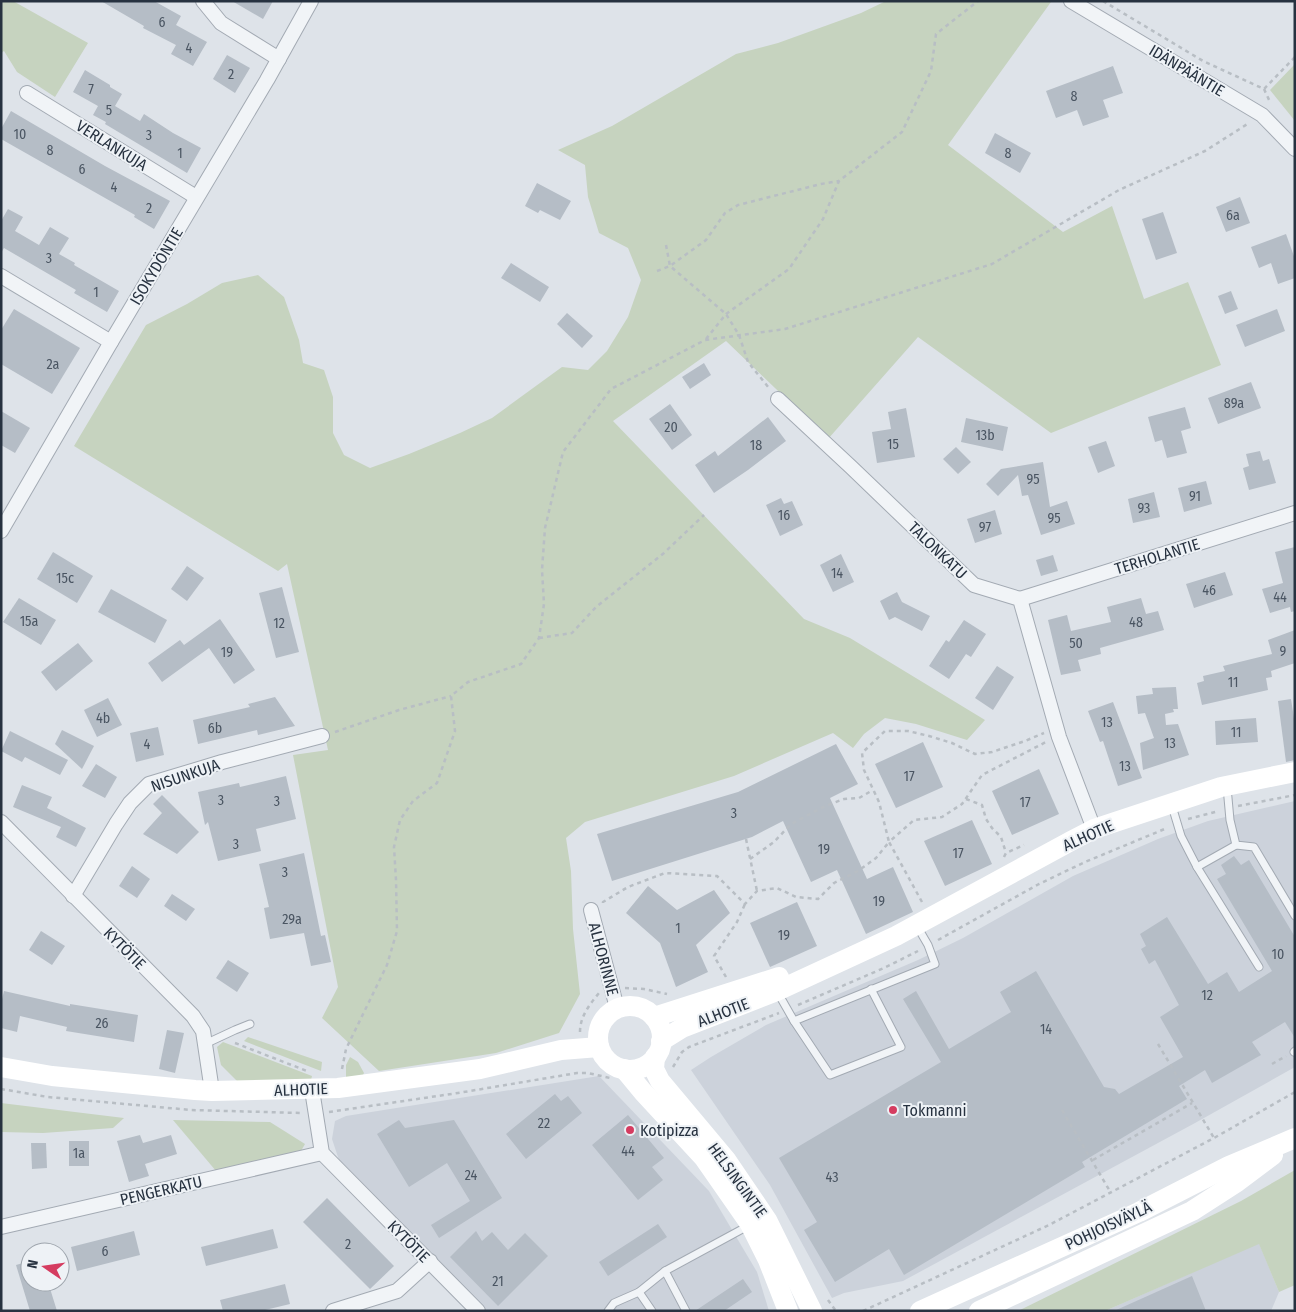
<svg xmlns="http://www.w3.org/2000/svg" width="1296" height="1312" viewBox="0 0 1296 1312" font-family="'Fira Sans Condensed',sans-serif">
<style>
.built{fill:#ccd2db}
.green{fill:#c6d3bf}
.building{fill:#b5bdc6}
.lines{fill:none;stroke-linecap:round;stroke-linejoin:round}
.lane-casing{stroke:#a3aab3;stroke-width:9}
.street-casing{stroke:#a3aab3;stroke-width:16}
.path{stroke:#b8bec4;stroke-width:2.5;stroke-dasharray:4 4;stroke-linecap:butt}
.lane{stroke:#f1f4f7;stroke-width:7}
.street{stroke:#f1f4f7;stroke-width:14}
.secondary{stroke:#fff;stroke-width:20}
.poi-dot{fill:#d53c60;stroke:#eef2f6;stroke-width:2}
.labels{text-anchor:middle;stroke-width:4;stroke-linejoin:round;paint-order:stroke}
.number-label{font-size:14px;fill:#4a5562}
.street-label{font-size:16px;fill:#273240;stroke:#eef2f6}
.poi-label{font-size:16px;fill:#273240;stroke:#eef2f6;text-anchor:start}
</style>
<rect width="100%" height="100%" fill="#dee3e9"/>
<g class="built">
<polygon points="1295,801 1295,1067 1195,1123 903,1281 844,1293 832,1298 770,1185 691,1070 711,1057 766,1025 918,960 963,938 1073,876 1158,839 1208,821"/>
<polygon points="599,1076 709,1191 757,1272 769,1311 487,1311 339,1160 332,1139 335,1121 346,1116"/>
<polygon points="1259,1243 1279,1292 1271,1311 1105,1311"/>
</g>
<g class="green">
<polygon points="1,1 13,1 88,43 55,97 17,72 4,51 1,53"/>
<polygon points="886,1 1051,2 948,145 1063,232 1112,206 1144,299 1188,282 1221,365 1051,433 918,337 828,439 726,341 613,421 804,619 850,638 985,720 967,740 916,724 885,718 864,734 853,748 833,733 734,776 585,822 566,838 571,871 573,929 580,994 559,1033 496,1053 379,1071 322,1018 338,987 293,755 328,750 287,564 278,571 74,446 146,325 187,304 222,283 258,275 284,297 299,340 303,363 324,370 333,397 333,433 344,455 370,468 409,454 460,433 492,418 562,367 588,370 607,351 628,317 641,280 628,248 599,233 588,197 585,165 558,150 612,126 736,54 778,43 861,13"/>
<polygon points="1295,64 1295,121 1270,90"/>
<polygon points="248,1037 322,1062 321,1071 244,1041"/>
<polygon points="223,1042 312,1076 311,1080 237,1081 221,1065 217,1047"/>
<polygon points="350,1057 358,1062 364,1073 362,1077 346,1079 346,1065"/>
<polygon points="1,1103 124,1118 113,1128 43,1133 1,1132"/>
<polygon points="173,1120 270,1122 305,1144 301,1151 216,1171"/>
<polygon points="1295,1170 1295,1285 1279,1292 1259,1244 1105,1311 1018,1311 1241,1201"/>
</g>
<g class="building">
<polygon points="101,1 154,1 181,16 176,25 207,42 193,66 171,54 176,45 143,28 144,26"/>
<polygon points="232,1 273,1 263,19"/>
<polygon points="227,55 250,68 235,93 213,79"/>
<polygon points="1113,66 1123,93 1103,100 1109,117 1083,126 1077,110 1056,118 1046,91"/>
<polygon points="85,70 110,85 110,87 122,94 115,106 140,121 144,114 173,133 201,148 187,173 105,124 106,122 93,115 98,106 73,92"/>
<polygon points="11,111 105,166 170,201 154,229 134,217 135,215 1,139 1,129"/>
<polygon points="995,133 1031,153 1020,173 985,153"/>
<polygon points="537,183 571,201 560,220 540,210 538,213 525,206"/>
<polygon points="1240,197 1250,223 1226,232 1216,207"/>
<polygon points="8,209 23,217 15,231 39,245 50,227 69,238 59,254 75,263 74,265 119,291 107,312 74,293 76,290 4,248 1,253 1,221"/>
<polygon points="1163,212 1177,253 1156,260 1142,219"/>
<polygon points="1286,234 1295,259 1295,278 1278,284 1271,263 1259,268 1251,247"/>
<polygon points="511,263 549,287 540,302 501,278"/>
<polygon points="1231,291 1238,309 1225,314 1218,296"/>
<polygon points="14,309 80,348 52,394 1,364 1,330"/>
<polygon points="1277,309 1285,331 1245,347 1236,325"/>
<polygon points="567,313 593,336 582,348 557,324"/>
<polygon points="704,363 711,375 690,389 682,377"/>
<polygon points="1251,382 1261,408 1218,424 1208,398"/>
<polygon points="670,404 692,435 672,450 649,419"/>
<polygon points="1185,407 1191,428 1181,431 1187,453 1167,458 1162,440 1155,442 1148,417"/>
<polygon points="906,408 915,457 877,463 872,432 891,429 888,412"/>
<polygon points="1,411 30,428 15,453 1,445"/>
<polygon points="768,417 786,441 748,470 714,493 695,465 715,451 718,456"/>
<polygon points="966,418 1008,427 1003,451 961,442"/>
<polygon points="1106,441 1115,466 1098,473 1088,447"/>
<polygon points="956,447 971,462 958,474 943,459"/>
<polygon points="1260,451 1263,461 1269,459 1276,483 1249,490 1243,468 1249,466 1246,454"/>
<polygon points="1043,462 1050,507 1067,501 1075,524 1041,535 1028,495 1022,496 1018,475 998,496 986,484 1001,469"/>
<polygon points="1206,481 1212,504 1184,512 1178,488"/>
<polygon points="1154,492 1160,517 1133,523 1128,499"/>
<polygon points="781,498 784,504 792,501 803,525 780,536 766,505"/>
<polygon points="995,510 1002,534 975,543 967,519"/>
<polygon points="1295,547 1295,611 1291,612 1290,607 1270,613 1262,589 1283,583 1275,552"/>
<polygon points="53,552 93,576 77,603 37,579"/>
<polygon points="841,554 854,582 833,592 820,565"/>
<polygon points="1053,555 1058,571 1041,576 1036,560"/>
<polygon points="187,566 204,578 187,601 171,589"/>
<polygon points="1225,572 1233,595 1194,608 1186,584"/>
<polygon points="282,587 299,652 276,658 259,593"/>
<polygon points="111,589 167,620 155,643 98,612"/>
<polygon points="897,592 902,602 930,616 922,631 895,617 889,620 880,601"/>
<polygon points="19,598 56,620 41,645 3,622"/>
<polygon points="1141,598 1146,614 1158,611 1164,630 1100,648 1101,654 1078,660 1081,671 1061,675 1048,620 1067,615 1071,631 1111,622 1107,607"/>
<polygon points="220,619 255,670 234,684 209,648 162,682 148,663 180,640 184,645"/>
<polygon points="964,620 986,634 971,657 966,654 949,679 929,666 946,640 949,642"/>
<polygon points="1295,630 1295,663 1271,671 1272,677 1266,678 1268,690 1202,705 1197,683 1204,681 1203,676 1225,671 1223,666 1272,654 1268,640"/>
<polygon points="78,643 93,661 56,691 41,672"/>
<polygon points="997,666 1014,677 993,710 975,698"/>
<polygon points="1176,687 1178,709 1173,709 1174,712 1165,714 1166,725 1178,724 1189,755 1143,770 1140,743 1154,738 1145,713 1138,714 1136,696 1153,694 1152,688"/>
<polygon points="275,697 295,726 258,735 257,730 198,744 193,720 250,707 248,704"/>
<polygon points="108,698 122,725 97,737 84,710"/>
<polygon points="1291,699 1295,725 1295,760 1286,762 1278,701"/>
<polygon points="1113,702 1142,778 1118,786 1103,741 1100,742 1088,711"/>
<polygon points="1256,718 1258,742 1216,745 1215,721"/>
<polygon points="158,727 164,755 136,762 130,733"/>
<polygon points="62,730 94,746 82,769 55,744"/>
<polygon points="10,731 68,760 60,775 25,757 22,762 1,751"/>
<polygon points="923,742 943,787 896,808 875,764"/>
<polygon points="836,744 858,784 830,798 867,879 893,867 913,912 866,934 837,870 811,882 783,821 752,837 612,881 597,834 738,792"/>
<polygon points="96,764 117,777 105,798 82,786"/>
<polygon points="1039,769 1059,814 1012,835 992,791"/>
<polygon points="286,776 296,819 256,829 261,851 218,861 208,822 205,825 198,792 239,783 240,787"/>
<polygon points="22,785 52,797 47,808 86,828 76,847 56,837 61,827 13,807"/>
<polygon points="162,795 199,832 177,854 143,834 162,813 153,804"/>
<polygon points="972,820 992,864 945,886 924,841"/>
<polygon points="304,853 321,936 325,935 331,962 311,966 304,933 270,939 264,908 269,907 259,864"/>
<polygon points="1234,856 1241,865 1249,860 1295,937 1295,1038 1285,1022 1252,1042 1261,1055 1212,1083 1205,1070 1179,1086 1187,1099 1082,1162 1085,1167 904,1275 889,1249 835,1282 804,1230 817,1222 779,1158 941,1062 903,999 916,991 949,1049 1011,1012 1000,992 1036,971 1104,1087 1115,1089 1119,1094 1183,1057 1160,1017 1179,1005 1155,960 1149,964 1141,949 1146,946 1140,934 1167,917 1208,984 1227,972 1239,992 1272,971 1217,879 1226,874 1221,865"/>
<polygon points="132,866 150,879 137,898 119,886"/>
<polygon points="648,886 677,910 714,890 730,913 696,945 708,972 676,987 660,943 626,913"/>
<polygon points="172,894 195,909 186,921 164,906"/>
<polygon points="797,902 817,946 770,967 750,923"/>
<polygon points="41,931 65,946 52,965 29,950"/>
<polygon points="228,960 249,973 237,992 216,978"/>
<polygon points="4,991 70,1006 70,1004 138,1015 134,1042 66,1031 67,1027 20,1016 17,1032 1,1028 1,1003"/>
<polygon points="167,1030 184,1033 175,1073 159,1069"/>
<polygon points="555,1094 561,1101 568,1096 582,1113 526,1159 506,1134"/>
<polygon points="628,1115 664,1158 652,1167 663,1180 638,1200 592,1145"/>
<polygon points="399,1120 405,1128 454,1120 502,1198 439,1238 431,1225 470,1201 447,1163 409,1187 377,1134"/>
<polygon points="140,1135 143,1143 171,1135 177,1154 145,1164 149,1176 129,1182 117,1141"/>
<rect x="69" y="1141" width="20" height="25"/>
<polygon points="31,1143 46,1143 47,1168 32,1169"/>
<polygon points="327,1198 394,1266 370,1289 303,1222"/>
<polygon points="658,1224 667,1237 608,1276 599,1262"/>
<polygon points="273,1229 278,1248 206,1266 201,1247"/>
<polygon points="134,1231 140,1255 77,1271 71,1247"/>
<polygon points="476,1231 482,1241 492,1232 508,1250 525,1233 548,1256 498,1306 450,1257"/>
<polygon points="30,1261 30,1282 48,1282 57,1311 30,1311 16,1265"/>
<polygon points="1192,1276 1206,1311 1114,1311"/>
<polygon points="743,1279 752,1292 724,1311 695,1311"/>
<polygon points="285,1284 290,1304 261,1311 223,1311 220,1300"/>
</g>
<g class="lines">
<g class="lane-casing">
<g id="lane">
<polyline points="1227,787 1230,820 1236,845 1254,847 1295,916"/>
<polyline points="1172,806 1181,836 1197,867 1259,967"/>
<polyline points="1197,867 1236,845"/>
<polyline points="778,993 794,1021 830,1075 901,1047 871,989"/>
<polyline points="794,1021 935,964 928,945 917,926"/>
<polyline points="205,1044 235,1030 250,1024"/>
<polyline points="1294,1052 1295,1051"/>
<polyline points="639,1292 652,1311"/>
<polyline points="608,1311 614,1303 639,1292 665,1271"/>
<polyline points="686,1311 665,1271 748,1226"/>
</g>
</g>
<g class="street-casing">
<g id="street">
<polyline points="203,1 221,23 279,59"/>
<polyline points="1071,1 1262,115 1295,149"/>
<polyline points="27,93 196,197"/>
<polyline points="1,276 111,342"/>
<polyline points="778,399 851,467 974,585 1020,599 1059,737 1094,829"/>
<polyline points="1,531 111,342 267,80 311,1"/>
<polyline points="1020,599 1295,513"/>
<polyline points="1,822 193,1016 203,1031 212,1091"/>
<polyline points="73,896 116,824 130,803 149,784 222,762 322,736"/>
<polyline points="591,910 617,1008"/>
<polyline points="312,1090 322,1153 478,1311"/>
<polyline points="1,1227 322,1153"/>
<polyline points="333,1311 397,1291 430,1261"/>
</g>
</g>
<g class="path">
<polyline points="1103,1 1203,61 1264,89 1295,57"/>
<polyline points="1264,89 1270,102"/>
<polyline points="666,245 670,266 726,314 739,335 748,362 769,388"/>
<polyline points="657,271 670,266 706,240 725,213 738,205 821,184 839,181"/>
<polyline points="706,339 726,314 789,269 823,219 839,181 902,132 931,71 936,34 978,1"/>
<polyline points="539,638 572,633 596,607 664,553 704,515"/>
<polyline points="335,732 399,710 451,696"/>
<polyline points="966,799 982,805 986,819 992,828 1001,837 1006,853"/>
<polyline points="1238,806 1295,795"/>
<polyline points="1188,819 1219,811"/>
<polyline points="746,839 757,891"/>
<polyline points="1004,857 1006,853 1024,845"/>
<polyline points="750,859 774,842 791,824 825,806 844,799 859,798 873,790"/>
<polyline points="922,902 889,842 914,820 942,817 962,804 982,775 1046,742"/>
<polyline points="603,903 603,902 628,887 665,873 717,876 745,904 757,891 777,888 796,897 818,899 834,883 858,871 876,858 889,842 879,802 864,770 862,753 885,731 908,731 929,736 952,743 975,754 992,752 1025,741 1044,733"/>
<polyline points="938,940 1039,884 1085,862 1167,828"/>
<polyline points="726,977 714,956 737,922 745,904"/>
<polyline points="625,988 644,989 667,994"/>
<polyline points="798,1005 884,968 918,951"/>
<path d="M580 1032C580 1017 589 1005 599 993"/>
<polyline points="235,1043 307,1071"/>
<polyline points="1158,1044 1214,1138"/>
<polyline points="1272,1064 1286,1056"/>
<polyline points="673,1067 682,1052 689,1047 779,1013"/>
<polyline points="342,1069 346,1049 387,965 397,931 396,880 394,847 400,820 413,801 437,783 455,731 451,696 468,682 521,664 539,638 544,604 542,570 545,528 563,452 611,389 705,340 785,329 992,264 1119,190 1205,151 1249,123"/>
<polyline points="1,1089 48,1097 191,1110 301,1113"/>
<polyline points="1062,1110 1111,1193"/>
<polyline points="329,1112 458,1093 577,1073 588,1073 610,1078"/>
<polyline points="1093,1160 1192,1103"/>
<polyline points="828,1300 836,1311"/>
<polyline points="863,1311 1049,1225 1214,1138 1295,1092"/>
</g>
<use href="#lane" class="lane"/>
<use href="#street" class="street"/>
<g class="secondary">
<circle cx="630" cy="1038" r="32"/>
<polyline points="654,1017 779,977"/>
<polyline points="661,1041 682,1028 777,991 896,936 1071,841 1094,829 1221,787 1295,772"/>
<polyline points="655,1057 654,1069 660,1081 727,1161 767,1220 812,1311"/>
<polyline points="1,1067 52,1076 195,1090 212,1091 338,1088 480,1069 561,1050 599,1047"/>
<polyline points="624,1069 643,1092 704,1158 750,1224 768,1260 788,1311"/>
<polyline points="920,1311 1139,1212 1229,1166 1295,1138"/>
<polyline points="979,1311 1192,1211 1237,1182 1273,1155"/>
</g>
</g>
<g class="poi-dot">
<circle cx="893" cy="1110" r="5"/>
<circle cx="630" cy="1130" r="5"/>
</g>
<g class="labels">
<g class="number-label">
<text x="162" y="27">6</text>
<text x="189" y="53">4</text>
<text x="231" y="79">2</text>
<text x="91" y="94">7</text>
<text x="1074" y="101">8</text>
<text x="109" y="115">5</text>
<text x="20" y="139">10</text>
<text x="149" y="140">3</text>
<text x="50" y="155">8</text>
<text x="180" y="158">1</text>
<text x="1008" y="158">8</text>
<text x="82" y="174">6</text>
<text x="114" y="192">4</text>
<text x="149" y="213">2</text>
<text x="1233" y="220">6a</text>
<text x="49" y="263">3</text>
<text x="96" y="297">1</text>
<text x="53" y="369">2a</text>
<text x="1234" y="408">89a</text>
<text x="671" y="432">20</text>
<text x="985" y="440">13b</text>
<text x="893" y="449">15</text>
<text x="756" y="450">18</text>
<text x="1033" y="484">95</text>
<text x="1195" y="501">91</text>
<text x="1144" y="513">93</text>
<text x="784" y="520">16</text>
<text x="1054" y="523">95</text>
<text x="985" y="532">97</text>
<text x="837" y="578">14</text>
<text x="65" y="583">15c</text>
<text x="1209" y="595">46</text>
<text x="1280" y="602">44</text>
<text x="29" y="626">15a</text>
<text x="1136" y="627">48</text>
<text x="279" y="628">12</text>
<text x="1076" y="648">50</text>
<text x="1283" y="656">9</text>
<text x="227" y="657">19</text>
<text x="1233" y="687">11</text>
<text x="103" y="723">4b</text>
<text x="1107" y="727">13</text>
<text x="215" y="733">6b</text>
<text x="1236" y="737">11</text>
<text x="1170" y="748">13</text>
<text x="147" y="749">4</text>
<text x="1125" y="771">13</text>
<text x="909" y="781">17</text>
<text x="221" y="805">3</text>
<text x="277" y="806">3</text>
<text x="1025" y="807">17</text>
<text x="734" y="818">3</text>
<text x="236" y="849">3</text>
<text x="824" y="854">19</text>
<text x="958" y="858">17</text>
<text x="285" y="877">3</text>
<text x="879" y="906">19</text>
<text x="292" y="924">29a</text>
<text x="678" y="933">1</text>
<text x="784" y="940">19</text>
<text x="1278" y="959">10</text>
<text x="1207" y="1000">12</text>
<text x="102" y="1028">26</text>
<text x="1046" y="1034">14</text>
<text x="544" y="1128">22</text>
<text x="628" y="1156">44</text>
<text x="79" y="1158">1a</text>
<text x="471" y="1180">24</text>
<text x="832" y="1182">43</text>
<text x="348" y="1249">2</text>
<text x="105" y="1256">6</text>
<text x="498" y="1286">21</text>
</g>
<g class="street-label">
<text transform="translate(1187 70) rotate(31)" y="6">IDÄNPÄÄNTIE</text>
<text transform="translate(112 145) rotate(32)" y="6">VERLANKUJA</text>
<text transform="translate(156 266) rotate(-59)" y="6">ISOKYDÖNTIE</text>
<text transform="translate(938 550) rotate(44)" y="6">TALONKATU</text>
<text transform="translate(1157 556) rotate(-17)" y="6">TERHOLANTIE</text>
<text transform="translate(185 775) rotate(-19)" y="6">NISUNKUJA</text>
<text transform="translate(1088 835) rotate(-24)" y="6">ALHOTIE</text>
<text transform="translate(125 948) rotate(45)" y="6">KYTÖTIE</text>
<text transform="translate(604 959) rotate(75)" y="6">ALHORINNE</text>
<text transform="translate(723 1012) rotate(-21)" y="6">ALHOTIE</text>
<text transform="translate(301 1089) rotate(-2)" y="6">ALHOTIE</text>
<text transform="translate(738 1180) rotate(54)" y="6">HELSINGINTIE</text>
<text transform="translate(161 1190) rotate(-13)" y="6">PENGERKATU</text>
<text transform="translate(1108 1225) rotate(-25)" y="6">POHJOISVÄYLÄ</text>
<text transform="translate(409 1241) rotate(45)" y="6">KYTÖTIE</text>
</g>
<g class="poi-label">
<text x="903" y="1116">Tokmanni</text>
<text x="640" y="1136">Kotipizza</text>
</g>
</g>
<rect width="1296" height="1312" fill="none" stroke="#273240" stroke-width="5"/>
<g transform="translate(45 1267) rotate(283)"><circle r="24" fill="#eef2f6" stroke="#9ea5ad"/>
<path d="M0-4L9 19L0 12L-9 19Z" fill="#d53c60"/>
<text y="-8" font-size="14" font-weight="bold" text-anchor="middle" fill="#273240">N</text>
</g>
</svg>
